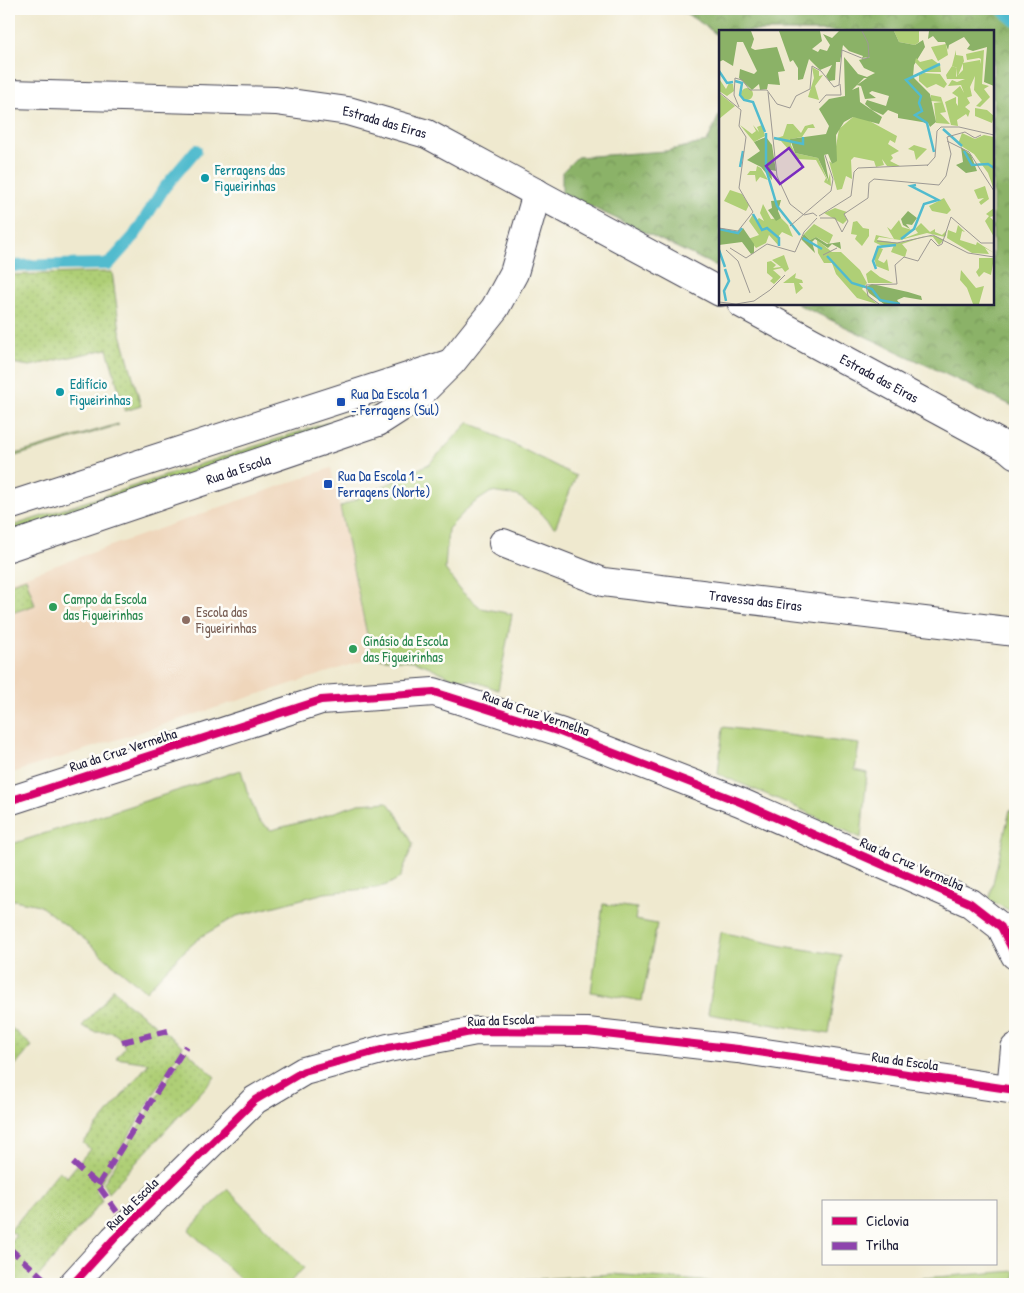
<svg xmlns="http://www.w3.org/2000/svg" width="1024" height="1293" viewBox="0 0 1024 1293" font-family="'Patrick Hand',sans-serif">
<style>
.built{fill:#efd6bb}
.grass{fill:#afcf76;stroke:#687858}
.forest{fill:url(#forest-crowns);stroke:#566a51}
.garden{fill:url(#garden-dots);stroke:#687858}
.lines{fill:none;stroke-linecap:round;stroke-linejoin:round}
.stream{stroke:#51bbce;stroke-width:12}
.minor-casing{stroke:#414051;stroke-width:30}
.tertiary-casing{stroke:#414051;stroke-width:30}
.minor{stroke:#fff;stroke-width:28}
.tertiary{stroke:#fff;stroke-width:28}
.quiet{stroke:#8e44ad;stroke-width:6;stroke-dasharray:12 6;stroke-linecap:butt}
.cycleway-casing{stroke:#fdfcf7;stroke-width:11}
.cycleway{stroke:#d6006c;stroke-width:8}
.culture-dot{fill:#0f9aa8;stroke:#fdfcf7;stroke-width:2}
.transit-dot{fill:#1a4fb4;stroke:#fdfcf7;stroke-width:2}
.leisure-dot{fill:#2e9e5b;stroke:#fdfcf7;stroke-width:2}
.education-dot{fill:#8d6e63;stroke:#fdfcf7;stroke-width:2}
.labels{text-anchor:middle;stroke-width:5;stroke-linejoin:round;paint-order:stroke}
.street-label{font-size:14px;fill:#22223b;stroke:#fdfcf7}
.culture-label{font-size:14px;fill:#0d838f;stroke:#fdfcf7;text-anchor:start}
.transit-label{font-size:14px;fill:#164399;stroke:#fdfcf7;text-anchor:start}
.leisure-label{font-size:14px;fill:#27864d;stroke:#fdfcf7;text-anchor:start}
.education-label{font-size:14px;fill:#785e54;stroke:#fdfcf7;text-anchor:start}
.inset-river{fill:none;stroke:#51bbce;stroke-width:2.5}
.inset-road{fill:none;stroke:#9d9994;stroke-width:1}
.view{fill:#7b2cbf;fill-opacity:0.15;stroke:#7b2cbf;stroke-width:2.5}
.inset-edge{fill:none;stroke:#22223b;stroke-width:2.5}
</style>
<defs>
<pattern id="forest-crowns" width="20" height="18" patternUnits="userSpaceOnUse" patternTransform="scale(1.25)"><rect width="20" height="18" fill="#8bb267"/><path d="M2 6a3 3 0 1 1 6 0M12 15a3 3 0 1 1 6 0" fill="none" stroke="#719056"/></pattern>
<pattern id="garden-dots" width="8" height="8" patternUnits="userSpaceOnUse" patternTransform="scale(1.25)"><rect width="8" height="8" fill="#afcf76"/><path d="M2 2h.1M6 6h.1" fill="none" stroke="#96b167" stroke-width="1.8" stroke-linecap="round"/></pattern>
</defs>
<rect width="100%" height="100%" fill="#fdfcf7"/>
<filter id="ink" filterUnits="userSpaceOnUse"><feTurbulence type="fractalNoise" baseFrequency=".02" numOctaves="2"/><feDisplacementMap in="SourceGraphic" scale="10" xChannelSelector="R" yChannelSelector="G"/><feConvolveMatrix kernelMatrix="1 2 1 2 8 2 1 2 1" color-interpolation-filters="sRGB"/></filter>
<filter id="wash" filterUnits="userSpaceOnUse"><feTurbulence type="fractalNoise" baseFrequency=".0096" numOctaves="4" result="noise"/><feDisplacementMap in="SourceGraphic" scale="20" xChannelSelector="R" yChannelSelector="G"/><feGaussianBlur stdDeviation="1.12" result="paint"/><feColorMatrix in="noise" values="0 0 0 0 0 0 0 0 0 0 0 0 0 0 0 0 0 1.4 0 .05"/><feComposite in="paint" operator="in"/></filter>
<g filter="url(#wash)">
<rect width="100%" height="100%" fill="#efe9cf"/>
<polygon class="built" points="331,468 372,658 9,774 9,582"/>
<g class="grass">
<polygon points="469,422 576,476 555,528 540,512 518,496 491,492 471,505 448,529 445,569 461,591 481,608 512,614 498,690 474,681 452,678 430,667 414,661 372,658 340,507 429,464"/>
<polygon points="723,727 859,744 855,770 867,773 861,838 787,803 718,774"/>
<polygon points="241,770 247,791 259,821 271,830 314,819 359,804 387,802 396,813 413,844 400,878 387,885 376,888 325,893 237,916 202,936 180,955 146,991 106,959 88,942 39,905 9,899 9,845"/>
<polygon points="1010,810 1015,811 1015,913 989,900"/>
<polygon points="603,904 637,908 635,920 657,924 642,1001 591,992"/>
<polygon points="721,932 783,946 841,955 829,1034 708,1014"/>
<polygon points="227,1189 304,1268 288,1284 245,1284 189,1230"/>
<polygon points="1015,1271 1015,1284 843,1284"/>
<polygon points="612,1274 741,1284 467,1284"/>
</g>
<g class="forest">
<polygon points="678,9 1015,9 1015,407 797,304 993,304 993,31 720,31 720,37 701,23"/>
<polygon points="720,113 720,268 562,193 562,172 577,157 666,151 707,142"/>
</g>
<g class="garden">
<polygon points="112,272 120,330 141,406 125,411 107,349 30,366 12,363 9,368 9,275"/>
<polygon points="412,396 9,538 9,527 393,401"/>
<polygon points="118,424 119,425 9,458 9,456"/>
<polygon points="26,578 35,605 9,614 9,584"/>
<polygon points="113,988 125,1002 183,1046 96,1190 102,1201 32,1284 9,1284 9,1244 16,1235 10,1231 59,1171 67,1177 90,1149 83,1143 149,1063 116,1058 125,1047 119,1037 112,1032 95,1032 82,1026 103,1003"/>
<polygon points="9,1026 32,1046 9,1073"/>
<polygon points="186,1050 215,1077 108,1193 103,1184"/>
</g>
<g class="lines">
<g class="stream">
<polyline points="1001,9 1015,21"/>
<polyline points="9,266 109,264 134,236 164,188 196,150"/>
</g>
</g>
</g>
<g filter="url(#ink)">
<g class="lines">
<g class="minor-casing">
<g id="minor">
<polyline points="9,506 448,364"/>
<path id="s1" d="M503 543 603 582 1015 632"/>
<path id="s2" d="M9 547 378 422 417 397 452 362 495 308 514 273 537 193"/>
<polyline points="9,801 321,700 434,692 560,732 740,802 970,903 1001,927 1015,955"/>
<polyline points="1011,1089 1015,1048"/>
<polyline points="73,1284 114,1239 255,1100 304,1071 388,1048 476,1031 587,1032 738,1049 1015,1090"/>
</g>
</g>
<g class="tertiary-casing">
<g id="tertiary">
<path id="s3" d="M9 94 276 101 348 111 427 134 720 292"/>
<path id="s4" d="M742 304 1008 448 1015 454"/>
</g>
</g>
<use href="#minor" class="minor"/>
<use href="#tertiary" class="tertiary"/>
<g class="quiet">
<polyline points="122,1042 168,1031"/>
<polyline points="73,1163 98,1185 127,1226"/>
<polyline points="98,1185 186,1046"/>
<polyline points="9,1248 50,1284"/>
</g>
<g class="cycleway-casing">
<g id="cycleway">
<polyline points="9,801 321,700 434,692 560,732 740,802 970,903 1001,927 1015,955"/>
<polyline points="73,1284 114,1239 255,1100 304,1071 388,1048 476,1031 587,1032 738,1049 1015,1090"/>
</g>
</g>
<use href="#cycleway" class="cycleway"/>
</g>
</g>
<g class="culture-dot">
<circle cx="205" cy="178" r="5"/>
<circle cx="60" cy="392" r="5"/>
</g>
<g class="transit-dot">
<rect x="336" y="397" width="10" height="10" rx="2.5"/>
<rect x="323" y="479" width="10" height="10" rx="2.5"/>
</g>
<g class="leisure-dot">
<circle cx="53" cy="607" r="5"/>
<circle cx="353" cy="649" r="5"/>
</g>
<circle class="education-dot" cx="186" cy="620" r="5"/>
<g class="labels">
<g class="street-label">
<text dy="5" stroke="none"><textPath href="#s3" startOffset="378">Estrada das Eiras</textPath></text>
<text dy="5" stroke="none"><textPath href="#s4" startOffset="156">Estrada das Eiras</textPath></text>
<text dy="5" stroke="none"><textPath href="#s2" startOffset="242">Rua da Escola</textPath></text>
<text dy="5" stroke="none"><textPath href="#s1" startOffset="261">Travessa das Eiras</textPath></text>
<text transform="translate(536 713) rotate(19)" y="5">Rua da Cruz Vermelha</text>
<text transform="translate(123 750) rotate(-18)" y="5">Rua da Cruz Vermelha</text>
<text transform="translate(912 864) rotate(24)" y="5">Rua da Cruz Vermelha</text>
<text transform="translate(501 1020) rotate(-2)" y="5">Rua da Escola</text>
<text transform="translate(905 1061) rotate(8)" y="5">Rua da Escola</text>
<text transform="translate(132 1204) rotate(-45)" y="5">Rua da Escola</text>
</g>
<g class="culture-label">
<text x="215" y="175">Ferragens das<tspan x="215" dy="16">Figueirinhas</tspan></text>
<text x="70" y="389">Edifício<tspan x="70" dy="16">Figueirinhas</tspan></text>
</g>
<g class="transit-label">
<text x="351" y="399">Rua Da Escola 1<tspan x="351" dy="16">- Ferragens (Sul)</tspan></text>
<text x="338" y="481">Rua Da Escola 1 -<tspan x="338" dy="16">Ferragens (Norte)</tspan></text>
</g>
<g class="leisure-label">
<text x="63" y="604">Campo da Escola<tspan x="63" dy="16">das Figueirinhas</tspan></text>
<text x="363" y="646">Ginásio da Escola<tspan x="363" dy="16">das Figueirinhas</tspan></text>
</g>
<g class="education-label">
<text x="196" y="617">Escola das<tspan x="196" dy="16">Figueirinhas</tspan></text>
</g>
</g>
<g transform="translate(719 30)">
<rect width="275" height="275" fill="#efe9cf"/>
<path d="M175 1H200V12L196 15 180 12ZM265 20 263 54 270 56 265 59 271 67 261 77 257 76 263 70 255 60 256 46 251 57 253 66 247 68 242 55 229 56 233 50 238 52 246 49H228L227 45 233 36 238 38 237 47 244 40V33L261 30V34L262 29 260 28 248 30 247 24ZM93 37 100 41V46L104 45 96 56 100 70 89 67 95 48ZM205 43 221 44 228 54 225 58 217 54 208 58 200 51V45ZM1 50 7 59 10 53 14 54 15 61 8 66 0 61ZM241 56 251 73 246 77 251 81 249 87 247 84 238 90 239 96 232 95 226 72 237 67V73L239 76V67L233 63ZM22 64a6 6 0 1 1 12 0a6 6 0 1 1-12 0ZM212 65 222 67 227 82 221 83 231 94 217 93 215 73 223 72 212 71ZM256 78 268 80 275 86 273 93 256 86ZM134 87 145 88 178 106 176 113 171 110 169 114 180 121 172 125 174 128 171 131 181 136H168L163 129 165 135 157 137 155 131 135 127 132 130 133 149 127 146 123 159 118 160 110 131 114 134 120 99ZM68 94H74L82 103 86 96 94 94 96 98H89L83 107 72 109V115L76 123 99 128 109 151 111 143 112 156 105 152 107 148 97 130 78 129 62 111 55 109 64 106ZM21 95 33 104 37 101 34 95 40 102 38 97 43 95 46 106 35 112ZM243 103 256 109 265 105 275 107V160L269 143 255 124 239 114ZM38 136 42 138 49 150 41 147 37 152 36 145H28L31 141H37ZM266 156 270 169 262 175 260 172 265 168 259 169 255 160ZM11 160 23 164 30 175 27 181 5 171ZM225 168 232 180 228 184 213 181 210 176ZM44 174 52 189 62 188 69 195 74 207 63 202 59 207V215L50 205 47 213 37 218 29 209 40 205 30 191 34 184 37 191 40 188 45 191 41 183ZM116 178 128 182 125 184 128 190 124 194 105 183ZM180 190 183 197 193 200 186 208 199 203 196 199 202 193 211 202 216 199V202L223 205 227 201V205L226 207 208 203 181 210 160 207 158 210 180 213 206 206H216L225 210 220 215 214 207 207 206 183 214 188 220 186 227 172 222 175 215 163 216 155 212 157 205 175 209 168 197 172 200ZM138 191 144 198 150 199V206L143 216 136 209 138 205 132 204 134 192ZM95 194 114 205 110 214 97 207 91 210 85 204ZM239 195 246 202 243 201 241 210 257 215 258 212 275 223 266 218 270 224 253 223 228 208 229 200 237 203ZM98 210 113 222H122L141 240 148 253 143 259 158 274 138 268 117 244 113 233H105L99 223ZM65 225 70 239 66 242 63 238 54 240 62 247 55 254 51 251 54 248 48 243V232L52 231 57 235 54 238 62 237 53 230ZM260 228H275L272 245 265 242 260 247 257 242 260 238ZM242 240 257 258 265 256 260 274H254L248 258 241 250ZM77 243 76 248 83 250 84 253H80L84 258 77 264 75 253H64Z" fill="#afcf76"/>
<path d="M0 1H32L35 9 32 18 36 20 58 17 66 41 59 42 61 55 49 54 48 59 41 60 40 54 33 60 20 48 21 39 35 44 38 41 24 12H18L14 36 4 30 0 32ZM60 1H101L103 11 93 19 99 22 101 19 108 21 111 15 104 4 113 8 120 1H175L180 12 196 15 204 10 206 17 195 35 194 47 211 64 217 92 211 97 209 93 179 88V84L169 80 164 85 153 80 146 74 148 70 167 76 170 66 153 61 150 63 157 68 146 69 142 56 138 55 148 48H145L133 60 140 57 141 72 163 87 160 94 134 87 125 92 117 105 118 131 113 134 109 124 105 125 110 152 99 128 76 123 71 109 107 104 110 96 100 79 110 69 126 66 125 27 139 44 148 47 156 43 145 38 140 30 151 27 143 28 144 26 130 21 124 15 121 32H117L116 50 110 51 107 46 113 35 101 40 90 29 84 49 79 50V38L74 30 71 32ZM210 1H275V56L265 52 268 17 254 21 248 19 251 15 245 7 230 15 229 20 226 12H219L214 6 209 9ZM47 107 53 115 57 141 52 140 53 150 42 137 28 130 41 121 35 112ZM242 117 252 125 258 141 247 143 237 135 244 132ZM62 170 59 181 62 188 57 191 49 180 53 178 52 171ZM189 181 198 188 193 195 187 194 191 199 184 195 182 189ZM24 198 35 214V223L32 224 23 212 0 215V199L21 202ZM85 204 91 210 97 207 108 214 121 212 122 219 113 214 109 218 96 209 93 212 96 223 82 209ZM153 254 189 262 202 266 203 270 185 267 178 270 181 274H165L150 263 147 257Z" fill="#8bb267"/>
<path d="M152 240 161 247 174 253H149L147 244Z" fill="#afcf76"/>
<path d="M227 14 229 25 219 31 212 17ZM237 20V25L244 26 245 31 238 48V38L233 36ZM197 28 201 32 213 29 221 35 222 42H205L196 32ZM0 63 16 76 0 89ZM195 115 208 119 197 130 195 121 189 119ZM275 178V186L271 187 275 191V207L266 191 270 186 267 184ZM159 217 164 219 159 230 165 233 168 229 170 241 157 236 155 226Z" fill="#afcf76"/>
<path class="inset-river" d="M0 41 8 53 14 52M16 51 23 53 21 65 25 70 34 72 46 102M224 99 243 116M47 103V139L58 176 81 205M55 108 84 114V107M245 121 253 135 269 134 275 138M215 122 208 93 196 85 203 81 200 73 202 66 187 50 221 34M21 137 24 121M34 184 43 200 48 198 60 208V216M0 199 19 203 23 198M84 208 103 219M182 209 195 199 205 174 219 170 192 156 197 155M0 220 6 237M108 226 133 253 153 259 161 270 181 274M6 239 10 251 5 261 7 271M157 239 154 231 159 217 177 215"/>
<path class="inset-road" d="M0 62 22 80 20 96 27 107 20 158 34 182 19 201 0 198M49 62 58 146 71 174 85 185 94 183 98 186M100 73 107 65H122L121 54M20 77 15 65 16 48 23 50 31 60H48L58 74 71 78 77 66 91 59 93 36 102 41 115 57 120 55 123 20 145 29 150 27 149 13 143 1M228 111 250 122 275 161M208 136 216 127 218 101 222 97H240L275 105M100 186 132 166 135 142 139 138 209 135M101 188H116L123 202 129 191 125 184 149 168 150 153 155 149 220 155 227 146 232 124 228 107 246 102 256 108 262 105M71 196 112 161 114 149 106 125M158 211 178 213 214 205 249 223 275 227M11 218 27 228 48 214 76 222 85 202 98 188M7 220 19 231 31 263M104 225 118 218M0 272 17 274 35 271 51 260 66 245M160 274 149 266 147 255 178 254 176 235 185 227 199 231 212 209 219 216 223 214 232 187 262 213H275"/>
<path class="view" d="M70 118 84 137 61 154 47 136Z"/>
<rect width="275" height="275" class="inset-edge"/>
</g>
<rect width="1024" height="1293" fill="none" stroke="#fdfcf7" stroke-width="30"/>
<rect x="822" y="1200" width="175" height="65" fill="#fdfcf7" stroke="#a5a5ac"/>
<rect x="832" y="1217" width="25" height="8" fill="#d6006c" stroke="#a5a5ac"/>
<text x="866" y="1226" font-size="15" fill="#22223b">Ciclovia</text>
<rect x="832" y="1242" width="25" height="8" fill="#8e44ad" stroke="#a5a5ac"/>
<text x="866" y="1250" font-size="15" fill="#22223b">Trilha</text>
</svg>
